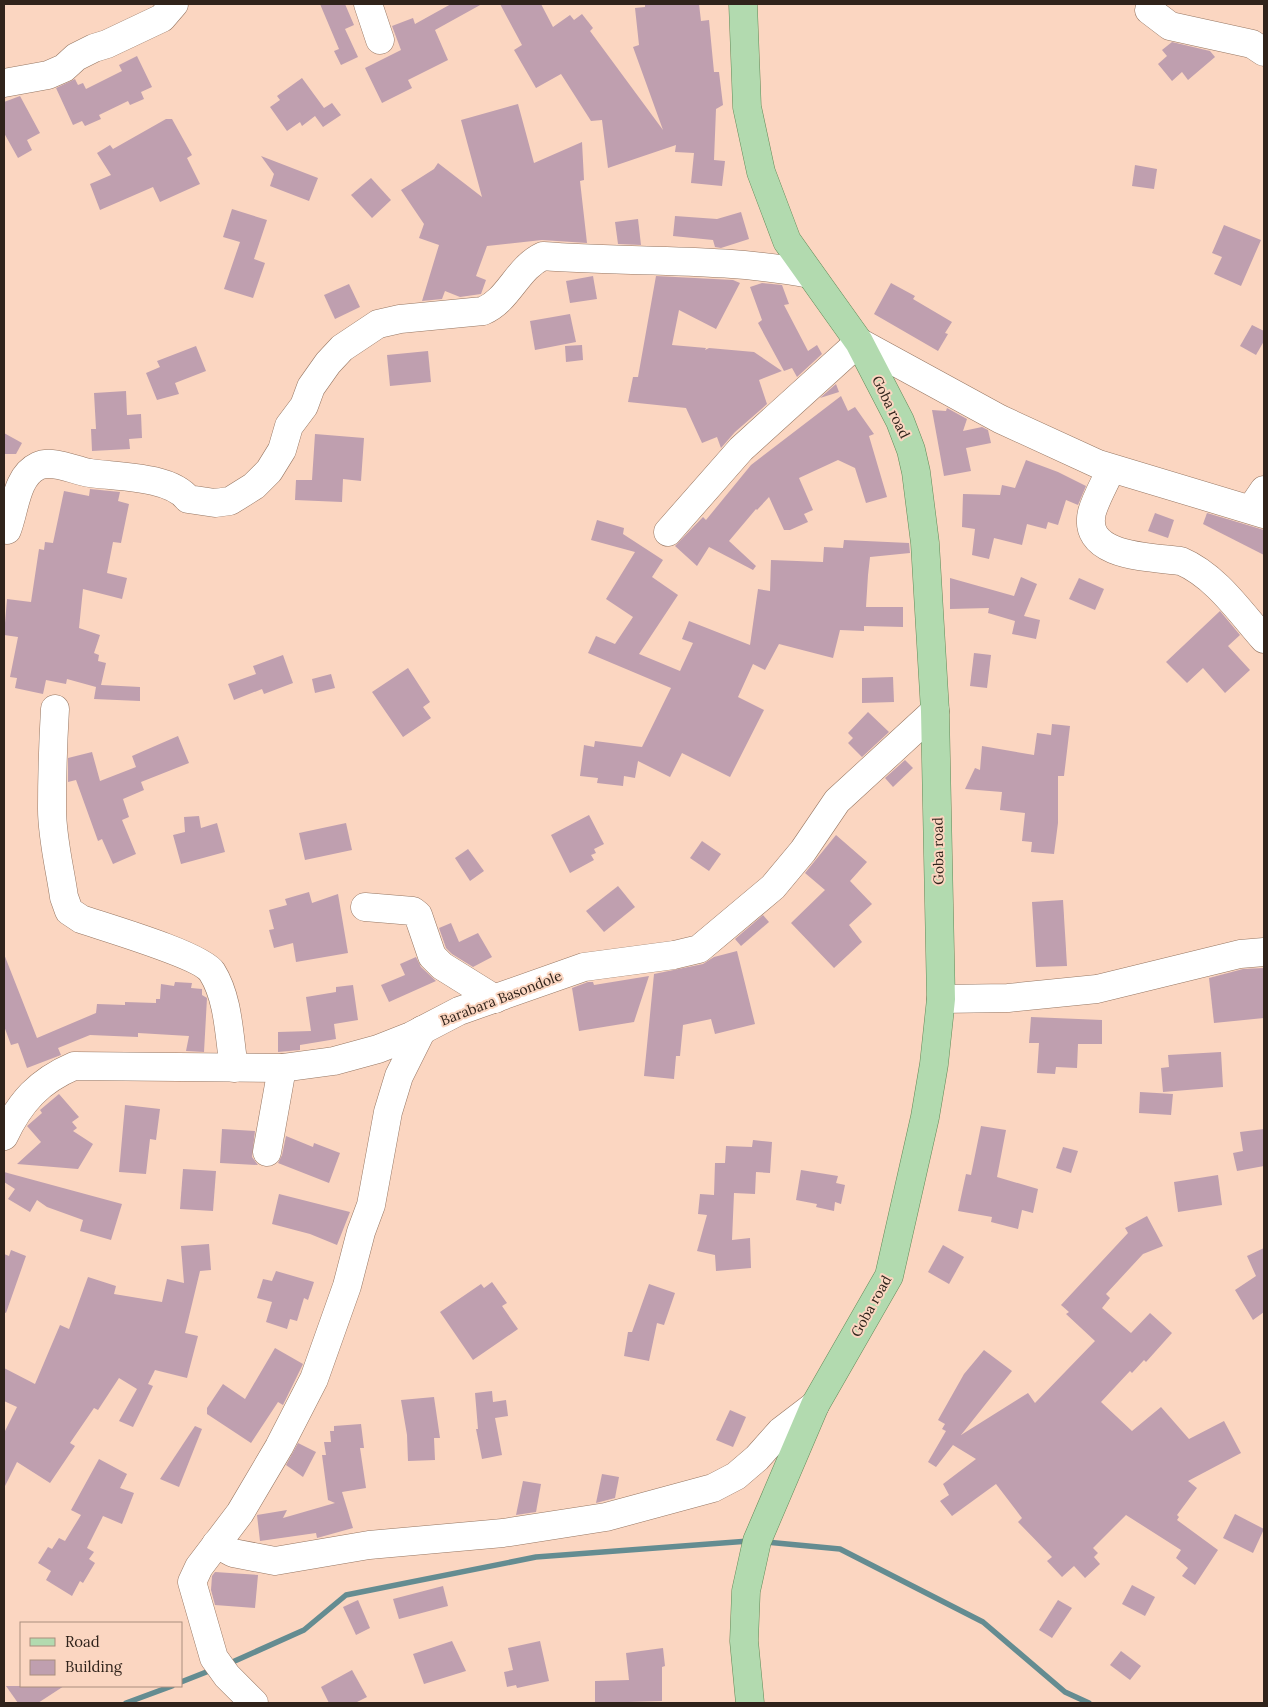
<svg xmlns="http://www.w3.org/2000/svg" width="1268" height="1707" viewBox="0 0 1268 1707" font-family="Lora,serif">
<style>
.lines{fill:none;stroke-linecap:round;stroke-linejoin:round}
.stream{stroke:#648c91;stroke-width:5.5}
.building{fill:#bf9faf}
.minor-casing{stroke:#967662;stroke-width:29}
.major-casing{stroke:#638a58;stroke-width:29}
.minor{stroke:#fff;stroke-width:28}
.major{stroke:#b2daaf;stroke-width:28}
.labels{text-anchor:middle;stroke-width:4;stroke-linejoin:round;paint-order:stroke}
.street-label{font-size:14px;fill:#30231b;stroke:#fbd6c1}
</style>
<rect width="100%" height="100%" fill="#fbd6c1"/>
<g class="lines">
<g class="stream">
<polyline points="766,1542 840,1549 983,1622 1065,1692 1089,1703"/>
<polyline points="228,1664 304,1630 346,1595 536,1557 749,1541"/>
<polyline points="181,1682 214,1669"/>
<polyline points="126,1703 172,1686"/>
</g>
</g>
<g class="building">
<polygon points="320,4 345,4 354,25 345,29 358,57 341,65 334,51 339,49"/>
<polygon points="451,4 482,4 435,30 448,60 408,80 412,88 382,103 365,68 401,50 392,26 413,18 415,24"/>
<polygon points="500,4 541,4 553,27 570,15 574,20 582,14 593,28 590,31 663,130 633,47 639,45 635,8 645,7 645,4 699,4 701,21 709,20 714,72 719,72 723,105 716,109 714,160 725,161 722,186 691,183 694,153 675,152 676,145 608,168 602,120 591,121 561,74 536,88 514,50 522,45"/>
<polygon points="1172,42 1210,51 1215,57 1188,80 1182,72 1172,81 1158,64 1167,56 1162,50"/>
<polygon points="137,56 152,87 141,92 144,99 130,105 128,101 99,115 101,119 85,126 82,121 73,125 56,88 75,79 78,85 83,83 86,89 122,71 119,65"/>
<polygon points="302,78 324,108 332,103 341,115 323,127 315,116 302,126 300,122 287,131 270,107 280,100 277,96"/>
<polygon points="20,96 40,133 27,140 32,150 18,158 4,133 4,102"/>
<polygon points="518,104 534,163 582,142 584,180 580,181 587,243 542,240 487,246 476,276 486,280 481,294 460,297 445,291 442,299 422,301 439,245 419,238 424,224 401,190 434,169 438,163 482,197 461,120"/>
<polygon points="166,119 172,119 192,155 187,158 200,184 160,202 153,187 100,210 90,184 111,175 97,153 110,145 113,149"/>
<polygon points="261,156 318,178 309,201 270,186 274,174"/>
<polygon points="1135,165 1157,169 1154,189 1132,186"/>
<polygon points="371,178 391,200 372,218 351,195"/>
<polygon points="232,209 267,220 254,259 265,263 253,298 224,289 240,242 223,237"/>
<polygon points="741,212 749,239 721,248 715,247 713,240 673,236 675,216 717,219"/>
<polygon points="638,219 641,245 618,244 615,222"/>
<polygon points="1224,225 1261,240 1241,286 1214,274 1222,257 1212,253"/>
<polygon points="593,276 597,299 570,303 566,281"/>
<polygon points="656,276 733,280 740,283 716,329 679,310 672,345 706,348 705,350 709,348 754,352 782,371 759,380 767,404 735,432 721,448 717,437 702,443 686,408 628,402 633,377 638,377"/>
<polygon points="762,283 782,285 789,304 784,305 808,351 817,345 822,354 797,377 792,368 784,371 758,323 762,320 750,287"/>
<polygon points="891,283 915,296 913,299 952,322 945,333 948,334 938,351 874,314"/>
<polygon points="349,284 360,307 335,319 324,295"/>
<polygon points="570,314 576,342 535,350 530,321"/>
<polygon points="1252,325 1264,331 1264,341 1256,355 1240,346"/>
<polygon points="582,345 583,360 566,362 565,346"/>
<polygon points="196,346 206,371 175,383 179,394 157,400 146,373 160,367 157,361"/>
<polygon points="428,351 431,382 390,386 387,355"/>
<polygon points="836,384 839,392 820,398"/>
<polygon points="126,391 127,415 141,414 142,438 129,439 130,449 92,451 91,429 96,429 94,393"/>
<polygon points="841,396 848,411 855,407 874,434 869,436 887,497 866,503 855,468 838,460 799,478 813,510 804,514 808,522 790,530 784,530 769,497 757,510 756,509 729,541 756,566 753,570 709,547 697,566 675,546 703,517 706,520 751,465"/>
<polygon points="947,408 967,419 963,431 982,427 988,430 991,443 966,448 971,471 944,476 932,410 946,411"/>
<polygon points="4,433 22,443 16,454 4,454"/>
<polygon points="315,434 364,438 361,481 343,479 342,502 295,500 296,480 312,480"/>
<polygon points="1026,460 1058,472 1086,486 1078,505 1066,500 1058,525 1048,522 1046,529 1027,524 1022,545 994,538 989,559 972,555 975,529 962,527 963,494 1000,495 1002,485 1015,488"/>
<polygon points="90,489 120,492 118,501 129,504 121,543 113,542 107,573 127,578 122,599 83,589 79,628 100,635 94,653 99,655 98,661 106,663 101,685 140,687 140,701 94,699 96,687 67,679 66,684 46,680 43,694 15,688 17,678 10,677 18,637 4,635 7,599 31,602 39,549 44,550 45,542 53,543 64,491 89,496"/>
<polygon points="1155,513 1174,520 1168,538 1148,531"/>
<polygon points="1207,513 1264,530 1264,555 1203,524"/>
<polygon points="597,520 624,528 623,534 663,560 652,577 678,595 639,654 680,671 693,643 682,639 689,621 750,645 758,589 770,591 771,560 823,562 824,547 843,548 844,540 909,543 910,553 870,557 868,575 866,607 903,607 903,627 864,626 864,631 840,630 833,658 779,644 765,670 753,664 738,697 764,710 730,777 682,753 670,777 638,761 635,778 624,776 623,786 597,783 598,778 580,776 584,745 594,747 595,741 642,747 671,688 588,653 596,636 615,644 633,617 606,599 635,552 591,540"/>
<polygon points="1021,577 1037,584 1024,616 1040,620 1036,639 1012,634 1015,621 988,613 989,608 950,609 950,578 1014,596"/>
<polygon points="1079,578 1104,589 1095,610 1069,599"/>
<polygon points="1220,611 1240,635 1228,646 1250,670 1225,693 1203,668 1187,683 1166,662"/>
<polygon points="974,653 991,655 987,688 970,686"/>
<polygon points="283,655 293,683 264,694 262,689 234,700 228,684 256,674 253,666"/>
<polygon points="408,668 430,702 423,707 431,718 403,737 372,692"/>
<polygon points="331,674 335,688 315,693 312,679"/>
<polygon points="893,677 894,702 862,703 862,678"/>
<polygon points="868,712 889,732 862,757 848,743 853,738 848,733"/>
<polygon points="1052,724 1070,726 1064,776 1058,776 1058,823 1054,854 1031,852 1032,842 1022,841 1025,813 1000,810 1002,792 965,789 975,768 980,770 982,746 1034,755 1037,733 1051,735"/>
<polygon points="178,736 189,763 141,782 144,790 123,799 129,817 122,820 136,854 113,864 102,839 98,841 76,780 68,782 68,758 92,752 100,781 136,767 132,756"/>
<polygon points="905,760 913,768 893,787 885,778"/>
<polygon points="589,815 604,844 594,849 596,853 591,855 594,860 570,873 551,835"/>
<polygon points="199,816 201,828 217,823 225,852 181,864 173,835 185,832 184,817"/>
<polygon points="346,823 352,850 305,860 299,833"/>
<polygon points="836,835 867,862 850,881 872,904 849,925 862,942 834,968 791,923 825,890 805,873"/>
<polygon points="702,841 721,854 709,871 690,858"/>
<polygon points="468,849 484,871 470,881 455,858"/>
<polygon points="618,886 635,907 604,932 586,911"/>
<polygon points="309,892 312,903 338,894 348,953 296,962 293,943 274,948 269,930 274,929 269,910 287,905 285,899"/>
<polygon points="1063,900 1067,966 1036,967 1032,902"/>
<polygon points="763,915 769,922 741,946 735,939"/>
<polygon points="451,923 459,942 478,933 492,957 473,967 452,954 446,948 439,928"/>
<polygon points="737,951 755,1024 715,1034 711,1019 683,1025 680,1056 676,1056 674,1079 644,1076 654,974 703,964 714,957"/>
<polygon points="4,954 37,1038 96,1013 97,1004 125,1005 125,1002 156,1003 156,999 160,999 161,984 174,986 175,982 192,983 191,988 202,989 202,995 207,998 204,1052 186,1051 189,1036 138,1033 138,1037 90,1035 58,1048 61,1055 27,1068 18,1043 11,1045 4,1026"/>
<polygon points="416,957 421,967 436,981 389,1002 381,985 405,975 400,964"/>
<polygon points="1264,968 1264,1018 1214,1023 1209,978 1243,969"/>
<polygon points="649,976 634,1022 579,1031 572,988 588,982 593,982 594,985"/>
<polygon points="353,985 358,1020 334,1024 336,1039 300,1045 300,1050 278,1052 278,1032 311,1031 306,997 336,992 336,987"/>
<polygon points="1031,1017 1102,1020 1102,1044 1078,1044 1077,1068 1056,1067 1055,1074 1037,1073 1039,1043 1029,1043"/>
<polygon points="1221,1052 1223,1087 1163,1092 1161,1068 1169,1067 1168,1055"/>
<polygon points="1140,1092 1173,1094 1171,1115 1139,1113"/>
<polygon points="59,1094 79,1117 72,1122 77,1128 73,1131 93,1144 78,1169 17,1164 41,1142 27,1126 42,1113 40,1110"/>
<polygon points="125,1105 160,1109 156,1140 150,1139 146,1174 119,1172"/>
<polygon points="981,1126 1006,1130 997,1177 1038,1189 1033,1213 1022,1210 1018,1229 991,1222 992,1217 958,1211 966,1174 971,1175"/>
<polygon points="222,1129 255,1131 252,1157 258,1165 220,1163"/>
<polygon points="1264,1129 1264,1166 1237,1171 1233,1153 1243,1151 1240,1132"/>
<polygon points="286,1136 313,1147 314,1143 340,1153 329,1183 278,1163 282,1155"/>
<polygon points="753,1140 772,1142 770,1173 756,1172 755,1194 734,1193 732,1240 750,1238 751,1268 716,1271 715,1255 697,1251 707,1215 698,1214 700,1194 714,1195 715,1163 725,1163 726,1146 752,1147"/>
<polygon points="1063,1147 1078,1151 1071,1173 1056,1168"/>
<polygon points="183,1169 216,1171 213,1211 180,1209"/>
<polygon points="801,1170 838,1176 836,1183 845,1185 841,1204 835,1202 834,1211 816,1207 817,1204 796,1200"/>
<polygon points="4,1172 122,1204 111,1240 80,1231 83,1220 47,1207 37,1200 30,1212 8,1199 15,1189 4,1182"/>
<polygon points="1218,1175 1222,1205 1178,1212 1174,1182"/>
<polygon points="279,1194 350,1212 337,1245 310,1234 272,1224"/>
<polygon points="1147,1216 1163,1246 1143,1254 1106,1294 1110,1298 1102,1308 1131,1333 1150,1313 1172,1333 1146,1362 1144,1360 1132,1373 1130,1371 1101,1402 1132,1431 1161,1407 1189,1439 1224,1421 1241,1453 1188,1481 1197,1488 1177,1515 1179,1517 1177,1520 1218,1550 1195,1585 1182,1576 1188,1568 1176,1558 1181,1550 1126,1515 1093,1548 1098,1553 1094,1557 1100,1564 1085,1578 1074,1566 1062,1577 1047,1561 1052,1557 1018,1522 1022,1518 996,1484 952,1516 940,1501 949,1495 943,1484 976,1459 953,1445 936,1467 928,1462 946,1431 942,1429 945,1424 938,1420 964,1374 984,1350 1012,1371 961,1435 1028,1393 1035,1403 1095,1341 1066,1314 1069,1312 1061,1305 1128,1233 1125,1228"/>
<polygon points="209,1244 211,1270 200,1271 185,1333 198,1336 187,1378 155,1370 148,1384 153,1386 133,1427 119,1421 137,1389 119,1378 98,1410 94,1408 70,1443 75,1446 50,1483 17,1462 4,1488 4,1433 17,1407 4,1401 4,1368 35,1384 60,1325 69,1329 88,1277 116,1286 114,1294 162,1302 167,1279 184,1283 181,1246"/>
<polygon points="943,1245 964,1257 949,1284 928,1272"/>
<polygon points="1264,1248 1264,1312 1253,1320 1235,1290 1256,1276 1247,1256"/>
<polygon points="11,1250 26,1256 6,1313 4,1312 4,1254 9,1256"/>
<polygon points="276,1271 314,1282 308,1300 304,1298 297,1321 290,1319 287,1329 266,1322 272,1302 257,1298 263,1279 272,1281"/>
<polygon points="492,1282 507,1303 502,1306 518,1329 473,1360 440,1312 481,1284 484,1288"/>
<polygon points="649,1284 675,1293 664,1325 657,1323 649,1361 624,1356 628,1332 632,1332"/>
<polygon points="275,1348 303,1364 283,1405 278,1402 251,1443 207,1414 207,1408 223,1384 245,1399"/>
<polygon points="492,1391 493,1402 506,1400 508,1416 495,1418 502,1455 482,1459 476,1429 478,1429 475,1393"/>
<polygon points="434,1397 440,1438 434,1438 435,1460 408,1461 407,1435 401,1400"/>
<polygon points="730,1410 746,1417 733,1447 716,1440"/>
<polygon points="361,1424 364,1448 360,1448 366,1488 342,1492 353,1528 317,1538 316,1533 260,1541 257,1515 287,1510 283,1518 335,1503 328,1500 322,1455 326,1455 324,1442 331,1442 330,1431 334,1431 334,1426"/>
<polygon points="195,1426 202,1429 179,1487 160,1479"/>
<polygon points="298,1443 316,1452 303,1477 286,1465"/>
<polygon points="99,1459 127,1474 120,1488 134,1493 122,1524 103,1516 87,1548 94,1552 89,1559 95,1563 83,1583 80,1581 72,1596 46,1580 51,1571 38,1563 48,1547 52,1549 59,1538 65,1541 81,1515 71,1510"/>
<polygon points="602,1474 619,1477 615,1498 596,1503"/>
<polygon points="523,1481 541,1484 536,1512 516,1515"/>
<polygon points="1235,1514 1264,1529 1253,1553 1223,1538"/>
<polygon points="215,1572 258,1575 255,1608 215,1605 211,1590 212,1576"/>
<polygon points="1132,1585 1155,1597 1145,1616 1122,1604"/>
<polygon points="443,1586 448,1606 399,1619 393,1599"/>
<polygon points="358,1600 370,1628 356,1635 343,1607"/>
<polygon points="1058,1600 1072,1608 1052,1638 1039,1630"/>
<polygon points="452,1641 466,1671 424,1684 413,1654"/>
<polygon points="540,1641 549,1681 517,1688 516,1685 507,1687 504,1672 513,1670 508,1648"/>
<polygon points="663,1648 665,1666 662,1667 662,1701 595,1703 595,1681 629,1680 626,1653"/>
<polygon points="1121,1651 1141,1666 1130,1680 1110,1665"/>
<polygon points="352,1670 367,1697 355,1703 329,1703 321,1687"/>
<polygon points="6,1686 64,1686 38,1703 18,1703"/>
</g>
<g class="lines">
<g class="minor-casing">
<g id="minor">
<polyline points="368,4 380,40"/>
<polyline points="1149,10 1170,26 1252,44 1264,52"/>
<polyline points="4,83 48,75 64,68 76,57 94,48 107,44 162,18 174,4"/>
<path d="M1111 469C1105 483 1096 498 1092 512 1081 558 1152 557 1181 561 1216 576 1240 612 1264 639"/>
<polyline points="1251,509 1264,490"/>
<path d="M7 530C15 510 16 476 38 466 53 459 75 471 90 473 118 477 170 476 188 499L215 503 230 501 254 486 269 471 282 450 289 426 304 406 311 387 328 363 342 348 378 324 400 319 483 311C509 300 517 268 543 256 632 263 722 257 810 274"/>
<polyline points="668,532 741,449 859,342 1000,419 1098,464 1264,514"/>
<path d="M55 709C53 743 52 776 52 809 52 838 60 869 64 897L69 911 81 919C104 927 201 955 212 972 229 999 229 1037 234 1068"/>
<polyline points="365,907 413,911 418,915 432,956 442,966 495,999"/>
<polyline points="941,999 1008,998 1097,989 1240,954 1264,952"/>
<path d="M4 1136C20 1102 39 1081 74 1066L282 1068 334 1061 378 1049 411 1036 459 1011 584 967 674 955 699 949 773 887 803 851 837 801 935 711"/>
<polyline points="267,1152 282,1068"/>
<polyline points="216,1544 233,1553 275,1561 369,1545 503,1533 606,1517 713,1488 736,1476 757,1458 781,1431 815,1405"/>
<polyline points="254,1703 227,1676 214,1658 192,1582 199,1567 240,1513 279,1447 314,1379 347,1286 361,1232 371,1205 388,1112 399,1076 422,1030"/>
</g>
</g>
<g class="major-casing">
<polyline id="major" points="743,4 747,107 761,172 787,241 859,342 900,421 911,450 916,472 925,543 935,711 941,999 934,1064 925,1117 889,1276 815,1405 757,1541 746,1591 744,1641 750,1703"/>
</g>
<use href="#minor" class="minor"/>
<use href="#major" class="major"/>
</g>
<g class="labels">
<g class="street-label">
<text transform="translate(891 407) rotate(64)" y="5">Goba road</text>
<text transform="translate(938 851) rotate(-91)" y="5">Goba road</text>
<text transform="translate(501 998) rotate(-21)" y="5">Barabara Basondole</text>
<text transform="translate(871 1306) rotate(-61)" y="5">Goba road</text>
</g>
</g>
<rect width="1268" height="1707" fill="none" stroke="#30231b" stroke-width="10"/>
<rect x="20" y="1622" width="162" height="65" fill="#fbd6c1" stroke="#aa8e7f"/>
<rect x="30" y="1638" width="25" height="8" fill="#b2daaf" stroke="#aa8e7f"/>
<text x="65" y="1647" font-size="15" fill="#30231b">Road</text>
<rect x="30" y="1660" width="25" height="15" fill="#bf9faf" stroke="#aa8e7f"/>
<text x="65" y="1672" font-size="15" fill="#30231b">Building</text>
</svg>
